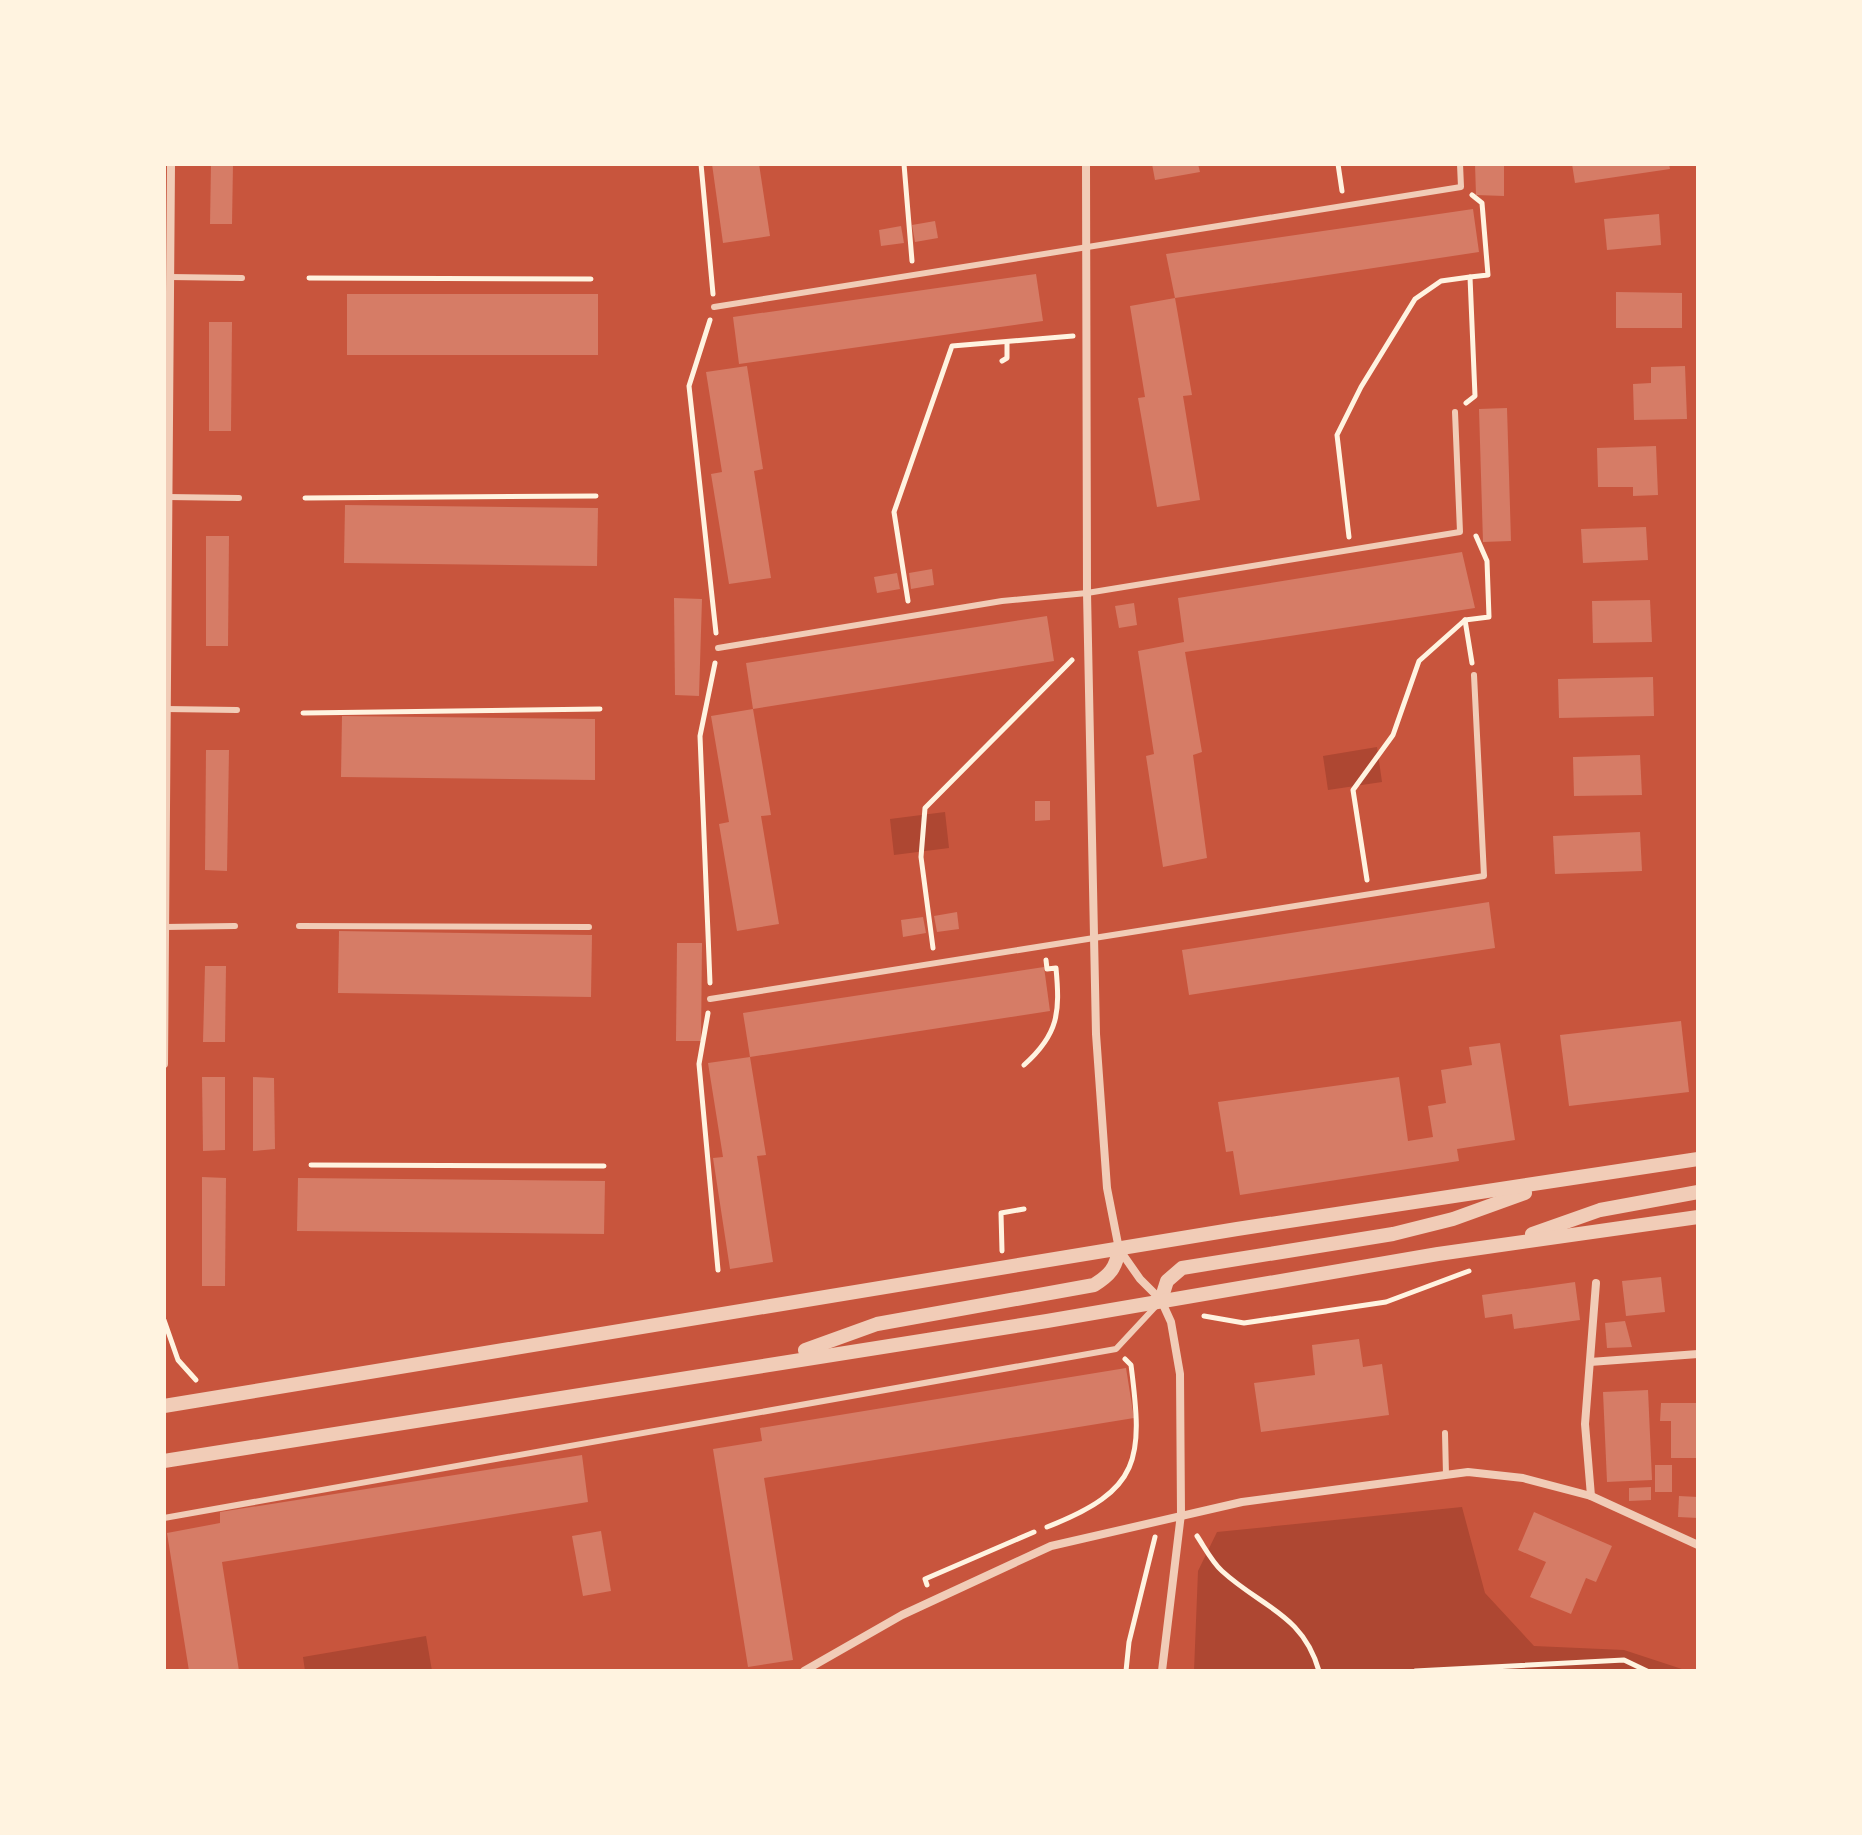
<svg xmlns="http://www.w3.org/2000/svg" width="1862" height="1835" viewBox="0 0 1862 1835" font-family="Karla,sans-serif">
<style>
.green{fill:#ae4732}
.building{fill:#d67c66}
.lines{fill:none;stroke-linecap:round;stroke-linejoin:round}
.path{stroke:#fff3e0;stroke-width:5}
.service{stroke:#f1ccb7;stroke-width:6}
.minor{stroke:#f1ccb7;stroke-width:8}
.tertiary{stroke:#f1ccb7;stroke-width:14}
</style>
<rect width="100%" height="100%" fill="#c8553d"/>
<g class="green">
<polygon points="1377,747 1382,782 1328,790 1323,756"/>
<polygon points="945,812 949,848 894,855 890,819"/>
<polygon points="1462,1507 1485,1593 1534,1646 1624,1650 1688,1671 1194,1671 1198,1571 1217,1532"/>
<polygon points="426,1636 432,1671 305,1671 303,1657"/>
</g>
<g class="building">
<polygon points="211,164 233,164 232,224 210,224"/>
<polygon points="712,164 759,164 770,236 723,243"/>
<polygon points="1152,164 1198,164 1200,172 1155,180"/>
<polygon points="1475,164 1504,164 1504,196 1476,195"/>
<polygon points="1572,164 1669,164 1670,169 1575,183"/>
<polygon points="1473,209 1479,252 1175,298 1192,395 1183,396 1200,500 1157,507 1138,398 1145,397 1130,306 1175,298 1166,254"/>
<polygon points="1659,214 1661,245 1607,250 1604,219"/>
<polygon points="935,221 938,238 915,242 912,225"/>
<polygon points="901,226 904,243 881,246 879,230"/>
<polygon points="1036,274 1043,321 739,364 733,317"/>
<polygon points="1616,292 1682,293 1682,328 1616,328"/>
<rect x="347" y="294" width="251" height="61"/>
<polygon points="209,322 232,322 231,431 209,431"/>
<polygon points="747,366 763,469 754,471 771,578 729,584 711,474 722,472 706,372"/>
<polygon points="1685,366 1687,419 1634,420 1633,384 1651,383 1651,367"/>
<polygon points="1507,408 1511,541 1483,542 1479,409"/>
<polygon points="1656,446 1658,495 1633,496 1633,487 1598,487 1597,448"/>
<polygon points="345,505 598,508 597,566 344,563"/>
<polygon points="1646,527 1648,560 1583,563 1581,529"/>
<polygon points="206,536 229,536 228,646 206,646"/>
<polygon points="1462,552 1475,608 1185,652 1202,752 1193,755 1207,858 1163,867 1146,756 1154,754 1138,651 1184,642 1178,598"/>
<polygon points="932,569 934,585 911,589 909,573"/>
<polygon points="897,573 900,589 877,593 874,577"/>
<polygon points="674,598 702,599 699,696 675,695"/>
<polygon points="1650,600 1652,642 1593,643 1592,601"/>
<polygon points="1134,603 1137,625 1119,628 1115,606"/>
<polygon points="1047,616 1054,661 753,709 771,815 761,816 779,924 737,931 719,824 729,822 711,716 753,709 746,663"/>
<polygon points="1653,677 1654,716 1559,718 1558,679"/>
<polygon points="342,716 595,719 595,780 341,777"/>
<polygon points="206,750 229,750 227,871 205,870"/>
<polygon points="1640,755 1642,795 1574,796 1573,757"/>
<polygon points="1035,801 1050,801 1050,820 1035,821"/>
<polygon points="1640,832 1642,871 1555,874 1553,836"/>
<polygon points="1489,902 1495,948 1189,995 1182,950"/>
<polygon points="957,912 959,929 937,932 934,916"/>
<polygon points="923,917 926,933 903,937 901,920"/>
<polygon points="339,931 592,935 591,997 338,993"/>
<polygon points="677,943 702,943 701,1041 676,1041"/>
<polygon points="205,966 226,966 225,1042 203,1042"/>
<polygon points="1044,967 1050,1011 750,1057 743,1013"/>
<polygon points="1681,1021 1689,1092 1569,1106 1560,1035"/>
<polygon points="1500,1043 1515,1140 1457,1149 1459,1161 1240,1195 1233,1151 1226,1152 1218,1102 1399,1077 1408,1141 1433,1137 1428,1106 1446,1103 1441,1070 1472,1065 1469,1047"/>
<polygon points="750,1057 766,1155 757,1156 773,1262 730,1269 713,1158 723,1157 708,1063"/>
<polygon points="202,1077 225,1077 225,1150 203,1151"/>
<polygon points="253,1077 274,1078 275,1149 253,1151"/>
<polygon points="202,1177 226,1178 225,1286 202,1286"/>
<polygon points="298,1178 605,1181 604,1234 297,1231"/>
<polygon points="1661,1277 1665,1312 1626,1316 1622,1281"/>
<polygon points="1575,1282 1580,1320 1514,1329 1512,1314 1485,1318 1482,1295"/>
<polygon points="1625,1321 1632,1347 1607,1348 1605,1323"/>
<polygon points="1359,1339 1363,1367 1382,1364 1389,1415 1261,1432 1254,1383 1315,1375 1312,1345"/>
<polygon points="1126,1368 1134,1418 764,1478 793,1660 748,1667 713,1449 762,1441 760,1428"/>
<polygon points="1648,1390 1652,1480 1607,1482 1603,1392"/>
<polygon points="1661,1403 1698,1403 1698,1458 1671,1458 1671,1421 1660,1421"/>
<polygon points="582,1455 588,1502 222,1562 239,1671 189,1671 167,1533 220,1523 220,1512"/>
<rect x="1655" y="1465" width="17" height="27"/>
<polygon points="1651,1487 1651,1500 1629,1501 1629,1488"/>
<polygon points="1679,1496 1698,1497 1698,1518 1678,1517"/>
<polygon points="1534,1512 1612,1546 1596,1582 1586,1578 1571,1614 1530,1597 1546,1562 1518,1550"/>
<polygon points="601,1531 611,1591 583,1596 572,1536"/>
</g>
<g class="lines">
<g class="path">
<polyline points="701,164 713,294"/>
<polyline points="904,164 912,261"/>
<polyline points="1338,164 1342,191"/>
<polyline points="309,278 591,279"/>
<polyline points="710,320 689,386 716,633"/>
<polyline points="1002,361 1007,358 1007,342"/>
<polyline points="1466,403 1475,396 1470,277 1488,275 1482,203 1472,195"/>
<polyline points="305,498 596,496"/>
<polyline points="1349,537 1337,435 1361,387 1415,299 1441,281 1470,277"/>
<polyline points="908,601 894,512 952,346 1073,336"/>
<polyline points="1472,663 1465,620 1489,617 1487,561 1476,536"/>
<polyline points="303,713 600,709"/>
<polyline points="1367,880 1353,790 1393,735 1419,661 1465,620"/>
<polyline points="933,948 921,857 925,808 1072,660"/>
<polyline points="710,983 700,736 715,663"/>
<polyline points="708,1013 699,1064 718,1270"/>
<path d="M1024 1065C1059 1034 1060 1012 1056 968L1047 969 1046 960"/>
<polyline points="311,1165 604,1166"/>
<polyline points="1002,1251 1001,1213 1024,1209"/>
<polyline points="1204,1316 1244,1323 1386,1302 1469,1271"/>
<polyline points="164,1320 178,1360 196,1380"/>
<path d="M1047 1527C1142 1490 1143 1459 1131 1365L1125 1359"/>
<path d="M1197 1536C1205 1548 1212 1562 1222 1571 1261 1607 1303 1614 1319 1671"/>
<polyline points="927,1585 925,1579 1034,1532"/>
<polyline points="1126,1671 1129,1642 1155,1537"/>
<polyline points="1415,1671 1624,1660 1647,1671"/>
</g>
<g class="service">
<polyline points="170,277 242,278"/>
<polyline points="714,307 1461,187 1460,164"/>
<polyline points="168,497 239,498"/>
<polyline points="718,648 1002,601 1087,593 1460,532 1455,412"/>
<polyline points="166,709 237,710"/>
<polyline points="299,926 589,927"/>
<polyline points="165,927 235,926"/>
<polyline points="710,999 1484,876 1474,675"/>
<polyline points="1445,1433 1446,1475"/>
<polyline points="164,1518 1116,1349 1156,1306"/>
</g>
<g class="minor">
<polyline points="1086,164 1087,593 1096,1034 1107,1188 1119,1249 1140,1279 1161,1300 1171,1322 1180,1374 1181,1514 1162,1671"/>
<polyline points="164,1064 171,164"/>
<polyline points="1590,1362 1698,1354"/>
<polyline points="1591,1496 1585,1424 1596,1283"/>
<polyline points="804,1671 902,1615 1051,1546 1242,1502 1468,1472 1523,1478 1591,1496 1698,1545"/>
</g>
<g class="tertiary">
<polyline points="1532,1234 1600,1210 1698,1192"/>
<polyline points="1161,1300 1167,1281 1182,1268 1393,1234 1453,1219 1525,1193"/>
<path d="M805 1350 877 1324 1094 1285C1110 1275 1116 1268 1119 1249"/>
<polyline points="164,1406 1237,1229 1698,1159"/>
<polyline points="164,1461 1047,1321 1438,1254 1698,1217"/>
</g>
</g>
<rect width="1862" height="1835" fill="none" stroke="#fff3e0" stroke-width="332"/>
</svg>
